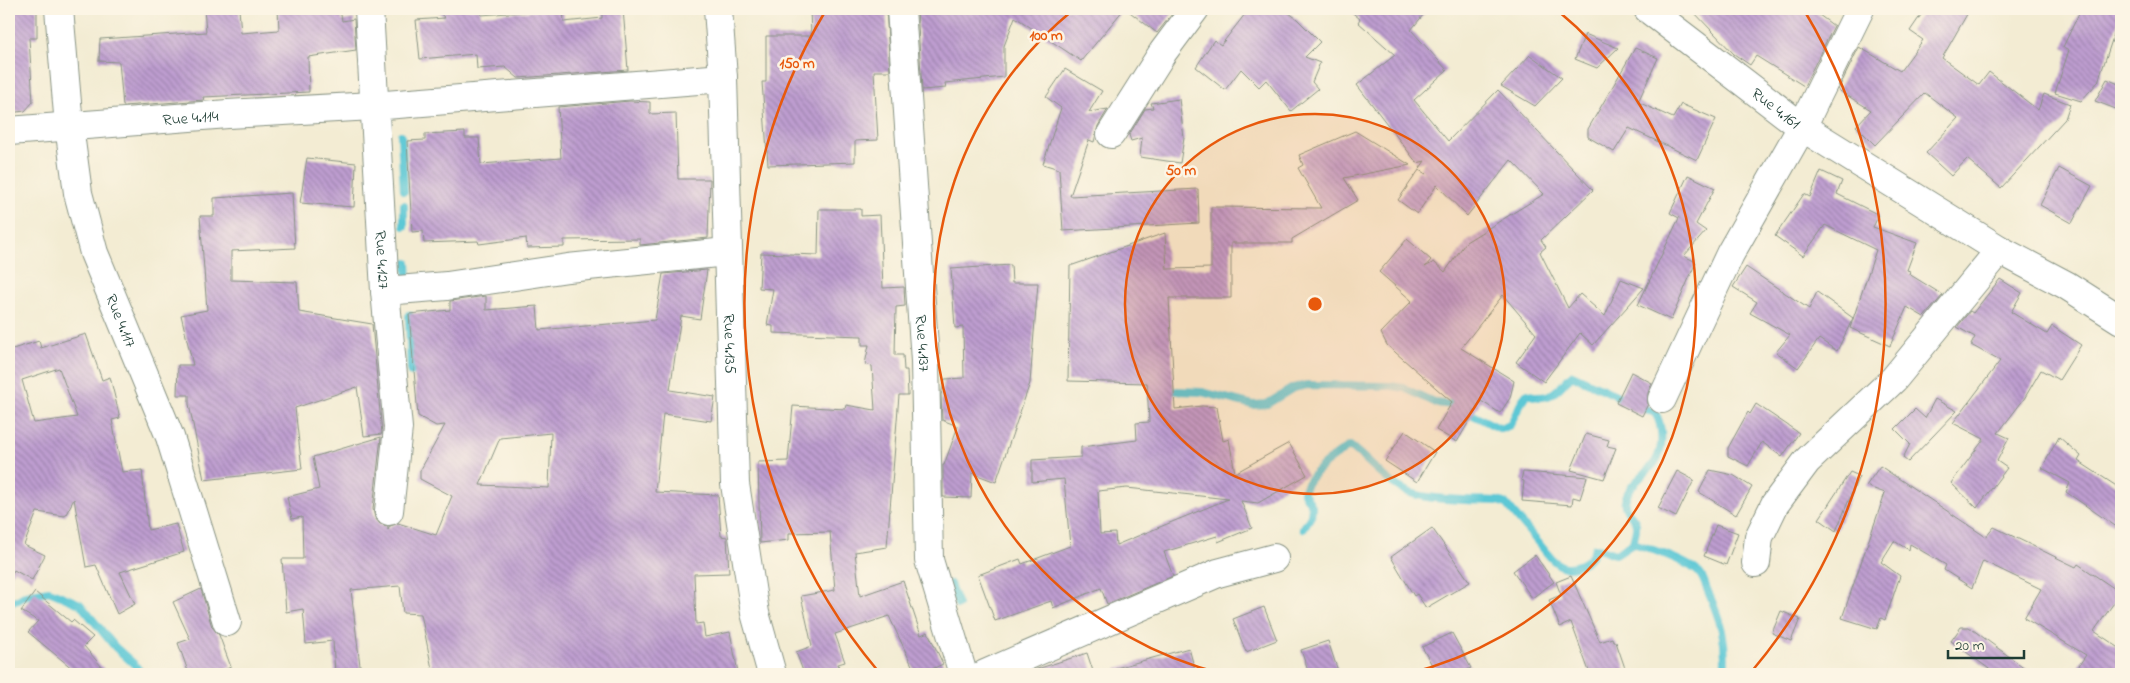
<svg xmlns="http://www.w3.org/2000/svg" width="2130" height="683" viewBox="0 0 2130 683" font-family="'Indie Flower',sans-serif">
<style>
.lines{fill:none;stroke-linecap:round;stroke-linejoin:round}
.stream{stroke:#5dc8d5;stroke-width:8}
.building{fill:url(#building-back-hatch);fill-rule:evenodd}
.minor-casing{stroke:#899484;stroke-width:30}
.minor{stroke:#fff;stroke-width:28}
.ring{fill:none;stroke:#e8590c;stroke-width:2.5}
.labels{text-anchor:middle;stroke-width:5;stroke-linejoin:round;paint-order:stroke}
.street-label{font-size:16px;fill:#1f3d34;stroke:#fcf5e5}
.centre{fill:#e8590c;stroke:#fcf5e5;stroke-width:2.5}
.ring-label{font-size:15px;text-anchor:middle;font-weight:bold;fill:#e8590c;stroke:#fcf5e5;stroke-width:5;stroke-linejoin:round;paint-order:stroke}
</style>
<defs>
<pattern id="building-back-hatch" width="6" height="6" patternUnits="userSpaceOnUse" patternTransform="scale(1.25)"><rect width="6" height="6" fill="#be9dd0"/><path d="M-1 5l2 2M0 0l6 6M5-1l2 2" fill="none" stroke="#9a81aa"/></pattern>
</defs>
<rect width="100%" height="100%" fill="#fcf5e5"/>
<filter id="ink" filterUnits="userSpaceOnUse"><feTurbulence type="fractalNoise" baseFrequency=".02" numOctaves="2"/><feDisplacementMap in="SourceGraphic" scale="10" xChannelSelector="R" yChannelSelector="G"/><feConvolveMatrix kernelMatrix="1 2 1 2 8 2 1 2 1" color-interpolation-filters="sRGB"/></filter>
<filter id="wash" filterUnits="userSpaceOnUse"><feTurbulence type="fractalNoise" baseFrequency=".0096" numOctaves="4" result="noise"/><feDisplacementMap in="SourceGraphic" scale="20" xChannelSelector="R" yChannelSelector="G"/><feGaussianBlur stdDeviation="1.12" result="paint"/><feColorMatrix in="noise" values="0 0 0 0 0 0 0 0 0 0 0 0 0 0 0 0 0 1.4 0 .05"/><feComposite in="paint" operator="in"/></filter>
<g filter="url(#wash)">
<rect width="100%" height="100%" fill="#f3ecd3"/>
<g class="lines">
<g class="stream">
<polyline points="401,135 404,191"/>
<polyline points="404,205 404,226"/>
<polyline points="407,263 408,286"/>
<polyline points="409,315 411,372"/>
<path d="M1177 391 1202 392 1253 405 1267 404 1293 388 1307 385 1392 386 1404 388 1436 403 1453 405 1501 429 1510 425 1523 399 1527 394C1552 403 1556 390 1572 375L1655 413C1663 425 1664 449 1655 462 1645 476 1629 483 1625 501 1623 512 1634 514 1636 524 1637 530 1634 537 1633 543"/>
<path d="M1303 529 1311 516 1312 506 1303 491C1312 471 1331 458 1350 446 1370 461 1385 482 1408 492 1429 501 1473 500 1498 501L1506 504 1551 558C1555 562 1559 566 1565 567 1578 568 1592 560 1595 548 1603 547 1608 553 1616 554L1633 543C1649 548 1683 560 1696 570 1703 575 1704 582 1707 589 1720 619 1728 641 1724 674"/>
<polyline points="950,584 958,605"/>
<polyline points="9,602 18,600 26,595 49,591 80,604 115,647 134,664 142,674"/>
</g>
</g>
<g id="blocks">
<g class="building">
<polygon points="9,9 37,9 37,38 29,38 33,102 25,111 9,113"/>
<polygon points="204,9 239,9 241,33 279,30 278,9 340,9 342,21 354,19 356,50 308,57 309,92 203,97 204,100 123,106 119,62 99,61 100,39 206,32"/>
<polygon points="435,9 480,9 481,15 563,9 564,22 602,18 602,9 623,9 628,70 518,78 505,67 477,69 476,54 420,59 416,20 445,18"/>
<polygon points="810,9 886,9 890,71 874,71 878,140 855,141 855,162 768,165 762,82 766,82 766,36 811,36"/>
<polygon points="917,9 1124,9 1081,61 1015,17 1004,46 1004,77 945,83 946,88 922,90"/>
<polygon points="1126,9 1176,9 1157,33"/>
<polygon points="1249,9 1284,9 1297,19 1320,42 1305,57 1320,63 1312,82 1318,89 1291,111 1266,80 1259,87 1241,69 1225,90 1196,67 1214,40 1221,45"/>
<polygon points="1348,9 1428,9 1411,30 1447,70 1414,100 1448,141 1498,90 1593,190 1541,240 1546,247 1540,252 1568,308 1580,294 1605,316 1621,279 1644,288 1593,345 1580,333 1544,382 1516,362 1536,334 1503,295 1461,348 1514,381 1510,398 1500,413 1481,401 1457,442 1436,430 1452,402 1387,345 1381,333 1412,301 1379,272 1407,239 1431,260 1425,267 1434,262 1445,272 1466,242 1544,194 1511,160 1467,216 1437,185 1417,214 1398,200 1419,170 1426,174 1420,168 1425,161 1417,163 1357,85 1395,55 1358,22 1360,19"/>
<polygon points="1691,9 1811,9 1834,26 1804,86 1756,56 1750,65 1734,54"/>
<polygon points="1925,9 1970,9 1942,58 1979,85 1989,72 2038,110 2044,94 2070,104 2065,119 2001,188 1967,159 1951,176 1926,153 1958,118 1925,93 1875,145 1856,126 1871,110 1838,90 1859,47 1900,71 1923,40 1910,31"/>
<polygon points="2081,9 2121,9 2121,13 2098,82 2081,101 2055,93 2069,50 2063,47"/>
<polygon points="1585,34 1618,48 1597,68 1575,59"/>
<polygon points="1635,48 1658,58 1638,102 1673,118 1681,104 1716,119 1697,160 1629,128 1614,152 1588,137 1588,129"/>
<polygon points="1530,55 1562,78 1535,106 1501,86"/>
<polygon points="1065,69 1102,91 1089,112 1108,109 1098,126 1094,142 1089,140 1070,196 1198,189 1199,223 1063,231 1059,169 1043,164 1061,108 1046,97"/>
<polygon points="2107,79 2121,85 2121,111 2095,101"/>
<polygon points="1179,99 1184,138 1180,163 1140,157 1142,138 1131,141 1129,135 1145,109 1153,108 1151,103"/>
<polygon points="630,101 650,102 650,114 676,113 678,179 710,179 708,238 640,245 640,239 564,240 564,247 527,248 526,238 479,244 478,241 424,243 423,231 412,232 407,141 425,140 425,134 465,132 465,138 479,138 481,164 561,158 558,107"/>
<path d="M1355 131 1410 165 1344 178 1358 200 1292 239V243H1231V298H1169L1175 409 1202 406 1217 407 1223 441 1229 439 1235 473 1289 443 1307 475 1258 503 1241 501 1252 528 1218 542 1217 536 1164 552 1173 576 1107 604 1101 588 1053 608 1051 601 995 621 978 575 1020 559 1022 564 1070 546 1064 479 1032 482V460L1081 457V447L1137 440 1136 423 1149 422 1147 383 1068 381 1070 266 1165 233 1167 269 1211 268V207L1321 208 1298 168 1303 165 1299 155ZM1127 488 1228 499 1116 545 1115 533 1100 534 1098 491Z"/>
<polygon points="307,158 356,163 354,207 300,203"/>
<polygon points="2059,168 2092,186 2072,223 2040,205"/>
<polygon points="1821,171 1842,181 1837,194 1879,215 1873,227 1917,243 1907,270 1910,271 1909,274 1943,295 1924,317 1907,307 1890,346 1850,328 1876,250 1825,225 1803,256 1775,236 1804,194 1810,197"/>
<polygon points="1688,175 1715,188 1696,224 1706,231 1684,256 1696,262 1671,320 1638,305 1679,218 1670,213"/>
<polygon points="292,193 295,248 231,251 231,280 297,282 299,312 372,324 382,434 364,436 357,387 295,408 302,469 204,480 189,404 189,395 177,395 178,365 193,365 181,315 207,310 200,216 214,216 214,198"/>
<polygon points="819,209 861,209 861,216 880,215 883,288 904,287 905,306 896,307 895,355 903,355 904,370 907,370 908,395 899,395 887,547 855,552 860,596 903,581 921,635 928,632 943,664 921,674 916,674 889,616 835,634 845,662 838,664 840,671 827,674 804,674 796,652 812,646 801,596 835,590 830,532 789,533 789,540 760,543 758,462 788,461 793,406 845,409 846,405 875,410 872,366 865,364 869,345 862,345 862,336 773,333 773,326 767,325 773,289 759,288 761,253 818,255"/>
<polygon points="1011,265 1012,283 1038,283 1030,383 996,482 972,473 971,498 943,497 943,465 944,465 958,426 942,420 941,395 945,379 964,378 963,327 955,328 951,269"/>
<polygon points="1746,267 1809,309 1817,292 1853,318 1837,351 1819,339 1798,368 1776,352 1790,335 1750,313 1757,302 1733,287"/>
<path d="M707 270 700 319 681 316 670 390 715 397 711 421 663 414 655 492 718 495 721 536 727 537 729 573 694 574 696 624 703 623 705 637 730 632 738 672 725 674H433L421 614 403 613 400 586 351 590 361 674H335L333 641 306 644 303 609 286 612 282 559H303L302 517 292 519 287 497 319 489 313 457 381 437 373 509 375 518 380 524 388 526V530L390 526 398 523 436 535 452 496 420 479V471L445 425 436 426 418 416 409 314 450 310V301L486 296V310L537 306 539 330 655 320 663 274ZM551 433 549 488 480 485 500 438Z"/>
<polygon points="2000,279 2022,293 2011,312 2047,334 2052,326 2081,345 2059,380 2041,370 2024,399 1998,433 2009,438 1997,461 2007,468 1977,508 1951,483 1984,439 1953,423 2000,361 1971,345 1975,337 1957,327 1970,311 1973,313"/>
<path d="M86 334 102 380 110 377 120 418 112 420 122 472 142 470 148 530 176 524 184 552 120 572 135 604 117 614 96 565 86 567 74 499 65 516 37 512 24 545 45 555 32 580 14 570 9 580V350L39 341 41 348ZM59 368 77 417 34 423 22 380Z"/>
<polygon points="1631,372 1652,383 1648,393 1648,404 1642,416 1616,403"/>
<polygon points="1935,399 1957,411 1908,462 1903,458 1910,444 1895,429 1915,409 1925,418"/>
<polygon points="1756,404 1799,433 1782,457 1762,442 1748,466 1728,456 1728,448 1748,412 1750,414"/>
<polygon points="1405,431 1435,452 1417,482 1385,461"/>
<polygon points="1586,434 1609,440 1607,446 1616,448 1604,479 1571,470"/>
<polygon points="2059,437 2081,456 2078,461 2121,489 2121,530 2066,492 2070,483 2042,468"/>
<polygon points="1880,466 1986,537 1994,527 2076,567 2078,564 2121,593 2094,631 2121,649 2121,674 2073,674 2086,655 2024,618 2041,589 1983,561 1972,588 1944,570 1946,565 1910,544 1909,550 1894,541 1881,562 1900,576 1885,620 1881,618 1877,629 1842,618 1885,493 1866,486"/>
<polygon points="1710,470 1733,475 1752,487 1736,515 1699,492"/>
<polygon points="1677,471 1694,480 1676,517 1658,508"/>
<polygon points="1523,472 1577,476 1587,477 1580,499 1573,497 1572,505 1522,501 1524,481 1521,480"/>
<polygon points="1850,472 1859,476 1836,531 1819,519"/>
<polygon points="1716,525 1738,533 1726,565 1704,556"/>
<polygon points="1432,528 1470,582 1426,608 1417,594 1414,596 1391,557"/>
<polygon points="1535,555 1554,582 1532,598 1513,571"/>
<polygon points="1571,576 1600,642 1612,638 1614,642 1616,642 1627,674 1590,674 1571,622 1560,627 1549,600 1561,595 1556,582"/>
<polygon points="201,589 212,627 219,635 231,667 215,674 189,674 178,643 190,639 173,602"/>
<polygon points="35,592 71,622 73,620 93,637 84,646 108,674 79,674 28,632 38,621 21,611"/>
<polygon points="1264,607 1277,640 1246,652 1233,619"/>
<polygon points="1781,611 1800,619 1791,641 1772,633"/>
<polygon points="1961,627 1969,627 2033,674 1996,674 1951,641"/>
<polygon points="1452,633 1471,668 1459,674 1437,674 1422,647"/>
<polygon points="1328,641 1339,674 1309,674 1301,650"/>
<polygon points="1189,648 1196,674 1117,674 1116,668"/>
<polygon points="1087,653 1094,674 1034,674 1034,670"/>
</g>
</g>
</g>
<g filter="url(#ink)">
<use href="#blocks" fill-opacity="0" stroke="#899484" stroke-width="1"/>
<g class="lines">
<g class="minor-casing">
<g id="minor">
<path id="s1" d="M59 9 69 126 78 193 94 253 170 437 227 622"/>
<path id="s2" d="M369 9 385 291 398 428 389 511"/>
<path id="s3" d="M718 9 723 78 735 484 755 613 772 674"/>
<path id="s4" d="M901 9 925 361 929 560 963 674"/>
<path id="s5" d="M1648 9 1802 127 2000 250 2066 285 2121 320"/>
<path id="s6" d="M9 131 228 114 373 106 723 78"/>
<polyline points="1111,134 1163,52 1195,9"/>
<polyline points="385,291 447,286 568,268 727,252"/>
<polyline points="1662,399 1730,254 1802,127 1860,9"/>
<polyline points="1756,563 1759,537 1775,504 1807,461 1894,379 2000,250"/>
<polyline points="985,674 1218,573 1274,558"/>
</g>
</g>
<use href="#minor" class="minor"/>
</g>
</g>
<circle cx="1315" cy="304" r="190" fill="#e8590c" fill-opacity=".12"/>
<g class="ring">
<circle cx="1315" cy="304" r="190"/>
<path d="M1223 674A381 381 0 0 1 1073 10M1557 10A381 381 0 0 1 1407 674"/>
<path d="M878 671A571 571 0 0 1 826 10M1804 10A571 571 0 0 1 1752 671"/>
</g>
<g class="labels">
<g class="street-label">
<text dy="6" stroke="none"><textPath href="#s5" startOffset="162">Rue 4.161</textPath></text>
<text dy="6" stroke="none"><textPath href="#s6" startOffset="182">Rue 4.114</textPath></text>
<text dy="6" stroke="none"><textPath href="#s2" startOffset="251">Rue 4.127</textPath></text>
<text dy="6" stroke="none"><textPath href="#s1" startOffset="320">Rue 4.117</textPath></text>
<text dy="6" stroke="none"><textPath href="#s3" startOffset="335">Rue 4.135</textPath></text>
<text dy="6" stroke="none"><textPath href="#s4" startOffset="335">Rue 4.137</textPath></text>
</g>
</g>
<circle cx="1315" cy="304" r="8" class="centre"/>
<g class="ring-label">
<text x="1046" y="40">100 m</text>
<text x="797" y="68">150 m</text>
<text x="1181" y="175">50 m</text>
</g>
<rect width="2130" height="683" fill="none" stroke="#fcf5e5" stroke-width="30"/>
<path d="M1948 650v8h76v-8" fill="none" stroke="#1f3d34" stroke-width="2.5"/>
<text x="1955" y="650" font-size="15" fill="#1f3d34" stroke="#fcf5e5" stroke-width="4" paint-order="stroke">20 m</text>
</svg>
